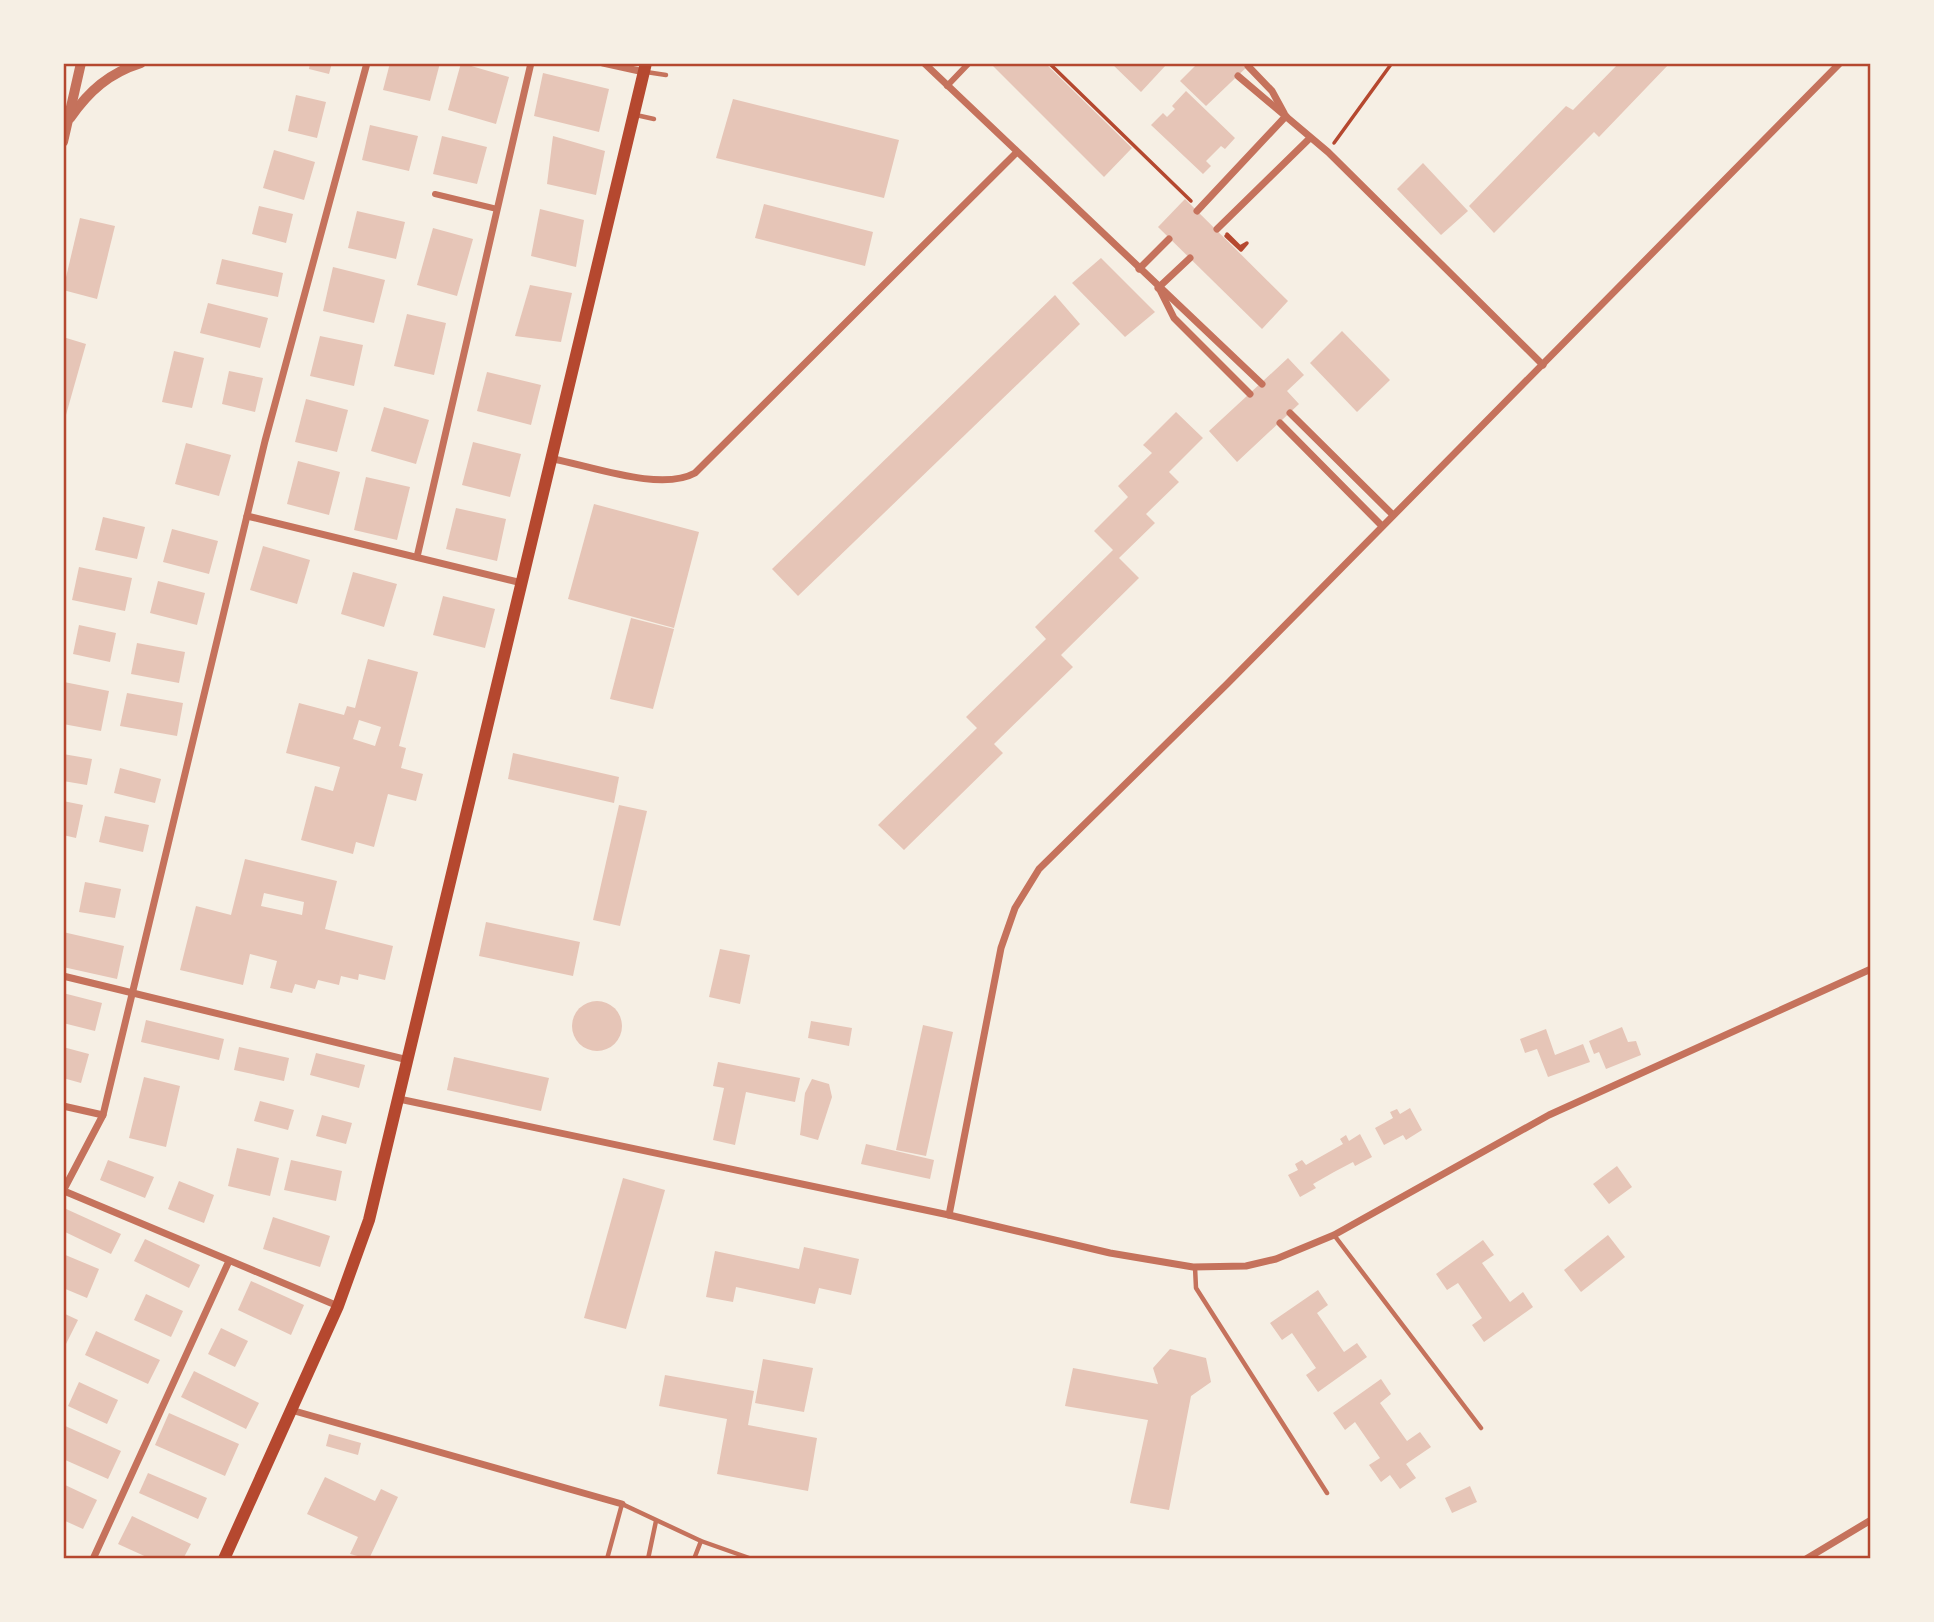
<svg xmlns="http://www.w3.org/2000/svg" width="1934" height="1622" viewBox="0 0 1934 1622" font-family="'Noto Sans',sans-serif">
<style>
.building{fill:#e6c5b7;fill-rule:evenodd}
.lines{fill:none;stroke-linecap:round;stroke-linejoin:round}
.path{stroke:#b5482f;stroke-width:3.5}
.service{stroke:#c5725c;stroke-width:4.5}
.pedestrian{stroke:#c5725c;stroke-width:6}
.minor{stroke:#c5725c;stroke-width:7}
.tertiary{stroke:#c5725c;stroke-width:10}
.secondary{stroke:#b5482f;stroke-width:12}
.neatline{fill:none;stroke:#b5482f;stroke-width:2.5}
</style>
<rect width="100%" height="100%" fill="#f6efe4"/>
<g class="building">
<polygon points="310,63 332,63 329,74 309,69"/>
<polygon points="390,63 440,63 430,101 383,90"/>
<polygon points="461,63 509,77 496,124 448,110"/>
<polygon points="990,63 1045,63 1132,148 1104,177"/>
<polygon points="1111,63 1164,63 1166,65 1141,92"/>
<polygon points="1198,63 1251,63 1206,106 1180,81"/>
<polygon points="1619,63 1670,63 1599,137 1594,132 1494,233 1469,206 1566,106 1573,110"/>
<polygon points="543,73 609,89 599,132 534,116"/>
<polygon points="1186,91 1235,138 1225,149 1221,146 1206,161 1211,166 1203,174 1151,125 1163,113 1167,117 1175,109 1172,106"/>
<polygon points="296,95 326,102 317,138 288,131"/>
<polygon points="733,99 899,140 884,198 716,158"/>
<polygon points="370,125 418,136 409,171 362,160"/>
<polygon points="442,136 487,147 477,184 433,174"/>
<polygon points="553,136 605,151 596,195 547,184"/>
<polygon points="274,150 315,162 304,200 263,188"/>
<polygon points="1423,163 1468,211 1441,235 1397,189"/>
<polygon points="1185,199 1288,301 1262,329 1158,227"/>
<polygon points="764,204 873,232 865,266 755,238"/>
<polygon points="259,206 293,214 286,243 252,234"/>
<polygon points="540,209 584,220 576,267 531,256"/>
<polygon points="357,211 405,222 396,259 348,248"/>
<polygon points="80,218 115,226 97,299 63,290"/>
<polygon points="433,228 473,239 457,296 417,285"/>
<polygon points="1101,258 1155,312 1125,337 1072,283"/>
<polygon points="222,259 283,273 278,297 216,284"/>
<polygon points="333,267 385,280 374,323 323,311"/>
<polygon points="530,285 572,293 561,342 515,336"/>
<polygon points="1055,295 1080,324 798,596 772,569"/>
<polygon points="208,303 268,318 260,348 200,333"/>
<polygon points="407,314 446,323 434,375 394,366"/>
<polygon points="1342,331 1390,380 1357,412 1310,363"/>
<polygon points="320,336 363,345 354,386 310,376"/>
<polygon points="63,337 86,344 64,422 63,422"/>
<polygon points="174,351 204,358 192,408 162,402"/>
<polygon points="1288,358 1304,375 1287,391 1299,404 1237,462 1209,431"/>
<polygon points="229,371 263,378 255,412 222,404"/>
<polygon points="487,372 541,385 531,425 477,411"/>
<polygon points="306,399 348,410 337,452 295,442"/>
<polygon points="384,407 429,420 416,464 371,451"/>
<polygon points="1176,412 1203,438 1169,472 1179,482 1146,514 1155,523 1119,558 1139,578 1061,655 1073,667 994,744 1003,753 904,850 878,825 977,728 966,717 1046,639 1035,627 1113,550 1094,531 1128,497 1118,486 1152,453 1143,445"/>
<polygon points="473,442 521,454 510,497 462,485"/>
<polygon points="186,443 231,455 219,496 175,484"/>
<polygon points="298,461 340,472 329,515 287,504"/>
<polygon points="366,477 410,487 397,540 354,530"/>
<polygon points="594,504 699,532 674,628 568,599"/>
<polygon points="456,508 506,519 497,561 446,549"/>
<polygon points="103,517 145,527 137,559 95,550"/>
<polygon points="172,529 218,541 209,574 163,562"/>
<polygon points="263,546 310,560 297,604 250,590"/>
<polygon points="79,567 132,578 125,611 72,600"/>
<polygon points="353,572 397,584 384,627 341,614"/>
<polygon points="158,581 205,593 197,625 150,613"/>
<polygon points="443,596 495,609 485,648 433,635"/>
<polygon points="631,618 674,629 653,709 610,699"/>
<polygon points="79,625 116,633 110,662 73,654"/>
<polygon points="137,643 185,652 179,683 131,674"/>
<path d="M368 659 418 672 399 746 406 748 401 768 423 774 416 801 388 794 374 847 356 842 353 854 301 840 315 786 333 791 340 767 286 753 299 703 344 715 347 706 355 708ZM359 720 381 727 375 746 353 739Z"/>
<polygon points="64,682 109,691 101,731 63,724"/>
<polygon points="127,693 183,703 177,736 120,726"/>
<polygon points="513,753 619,777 614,803 508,779"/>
<polygon points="63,754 92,759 87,785 63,781"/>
<polygon points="120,768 161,779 155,803 114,793"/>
<polygon points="63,801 83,805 76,838 63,835"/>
<polygon points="619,805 647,811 620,926 593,920"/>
<polygon points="105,816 149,825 143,852 99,842"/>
<path d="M245 859 337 881 325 929 393 946 385 980 359 974 358 980 341 976 339 985 318 980 315 989 295 984 292 993 270 988 277 961 250 954 243 985 180 970 196 906 231 915ZM264 893 304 902 302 915 261 906Z"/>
<polygon points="85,882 121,889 115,918 79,912"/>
<polygon points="486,922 580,942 573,976 479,956"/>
<polygon points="63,932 124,946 117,979 63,967"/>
<polygon points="720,949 750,955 740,1004 709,997"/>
<polygon points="63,993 102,1003 95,1031 63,1023"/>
<circle cx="597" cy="1026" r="25"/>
<polygon points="146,1020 224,1039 219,1060 141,1042"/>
<polygon points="811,1021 852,1028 849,1046 808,1038"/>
<polygon points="923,1025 953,1032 926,1156 896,1150"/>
<polygon points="1622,1027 1628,1042 1636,1041 1641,1055 1606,1069 1599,1052 1594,1054 1589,1041"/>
<polygon points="1546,1029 1555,1055 1583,1044 1590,1062 1548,1077 1537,1049 1525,1053 1520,1039"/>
<polygon points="63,1047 89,1054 81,1083 63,1078"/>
<polygon points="239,1047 289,1058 284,1081 234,1070"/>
<polygon points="316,1053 365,1065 359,1088 310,1075"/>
<polygon points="454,1057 549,1078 541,1111 447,1090"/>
<polygon points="718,1062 800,1078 795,1102 746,1092 735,1145 713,1140 724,1088 713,1086"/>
<polygon points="144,1077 180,1086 166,1147 129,1138"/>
<polygon points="812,1079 829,1084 832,1097 818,1140 800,1135 805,1093"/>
<polygon points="260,1101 294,1110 288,1130 254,1121"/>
<polygon points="1410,1108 1422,1130 1406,1140 1403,1135 1384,1145 1375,1128 1393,1118 1390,1112 1397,1109 1400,1114"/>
<polygon points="322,1115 352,1123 346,1144 316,1136"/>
<polygon points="1360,1134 1372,1157 1355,1166 1353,1162 1334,1172 1313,1184 1316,1188 1300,1197 1288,1175 1298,1170 1295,1164 1302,1160 1306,1165 1343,1144 1340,1139 1346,1135 1349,1141"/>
<polygon points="866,1144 934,1160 930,1179 861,1164"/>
<polygon points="237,1148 279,1158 270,1196 228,1186"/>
<polygon points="108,1160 154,1177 145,1198 100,1180"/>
<polygon points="291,1160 342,1171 336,1201 284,1190"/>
<polygon points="1617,1166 1632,1187 1609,1204 1593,1184"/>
<polygon points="623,1178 665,1190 626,1329 584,1318"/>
<polygon points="179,1181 214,1195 204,1223 168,1209"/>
<polygon points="64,1208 121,1234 111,1254 63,1231"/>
<polygon points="273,1217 330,1236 320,1267 263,1249"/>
<polygon points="1608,1235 1625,1257 1581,1292 1564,1270"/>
<polygon points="145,1239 200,1265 189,1288 134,1261"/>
<polygon points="1483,1240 1494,1255 1482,1263 1510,1302 1523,1292 1533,1307 1484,1342 1472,1325 1482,1318 1458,1283 1447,1290 1436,1274"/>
<polygon points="804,1247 859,1259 851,1295 819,1288 815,1304 736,1287 733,1302 706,1297 715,1251 799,1269"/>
<polygon points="63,1254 99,1269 87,1298 63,1288"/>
<polygon points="251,1281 304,1305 291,1335 238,1310"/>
<polygon points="1318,1290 1328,1305 1317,1313 1344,1352 1357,1343 1367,1357 1318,1392 1306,1375 1316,1368 1292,1333 1282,1340 1270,1323"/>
<polygon points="146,1294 183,1311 171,1337 134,1320"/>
<polygon points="63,1313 78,1320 65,1346 63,1345"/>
<polygon points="221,1328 248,1341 235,1367 208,1354"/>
<polygon points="96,1331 160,1360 148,1384 85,1355"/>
<polygon points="1170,1349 1206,1358 1211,1382 1191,1396 1169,1510 1130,1503 1148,1420 1065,1406 1073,1368 1158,1384 1153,1368"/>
<polygon points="763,1359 813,1368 804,1412 755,1403"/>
<polygon points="194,1371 259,1403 246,1429 181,1397"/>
<polygon points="665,1375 754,1391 748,1425 817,1438 808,1491 717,1474 727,1419 659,1406"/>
<polygon points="1381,1379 1391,1394 1380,1403 1407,1441 1420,1432 1431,1447 1406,1464 1416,1478 1400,1489 1390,1475 1381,1482 1369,1465 1380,1458 1355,1422 1345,1430 1333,1413"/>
<polygon points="79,1382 118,1400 107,1424 68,1406"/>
<polygon points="169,1413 239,1444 225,1476 155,1445"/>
<polygon points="63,1425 121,1451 108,1479 63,1459"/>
<polygon points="329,1434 361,1443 358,1455 326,1446"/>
<polygon points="148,1473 207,1498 198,1519 139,1493"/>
<polygon points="325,1477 375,1501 381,1489 398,1497 369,1559 350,1554 358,1537 307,1514"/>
<polygon points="63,1484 97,1500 83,1529 63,1520"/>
<polygon points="1470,1486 1477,1502 1452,1513 1445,1498"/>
<polygon points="132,1516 191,1544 183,1559 151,1559 118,1544"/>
</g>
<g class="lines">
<g class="path">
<polyline points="1049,63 1191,201"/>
<polyline points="1334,143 1392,63"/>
<polyline points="1226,236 1241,250 1247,243 1240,247 1227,234"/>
</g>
<g class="service">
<polyline points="646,72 666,75"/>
<polyline points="636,115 654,119"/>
<polyline points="1334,1235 1481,1428"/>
<polyline points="1195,1267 1196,1288 1327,1493"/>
<polyline points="607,1559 622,1504 701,1541 752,1559"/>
<polyline points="648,1559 656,1521"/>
<polyline points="694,1559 701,1541"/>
</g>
<g class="pedestrian">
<polyline points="947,86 969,63"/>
<polyline points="435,194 497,209"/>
</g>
<g class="minor">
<polyline points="603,63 644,72"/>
<polyline points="924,63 1262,384"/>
<polyline points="1248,66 1272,91 1284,113"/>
<polyline points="1238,76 1328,152 1543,365"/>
<polyline points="1197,211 1286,116"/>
<polyline points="1217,229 1310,138"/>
<polyline points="1139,269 1169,239"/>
<polyline points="1158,288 1190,258"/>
<polyline points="1159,288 1174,318 1250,394"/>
<polyline points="1290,413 1393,515"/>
<polyline points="1280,423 1382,526"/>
<path d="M553 459C591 466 661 492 695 473L1016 153"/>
<polyline points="247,516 522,583"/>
<polyline points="417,557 531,63"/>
<polyline points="63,976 408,1060"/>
<polyline points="399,1099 949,1215 1110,1253 1193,1267 1246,1266 1276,1259 1334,1235 1549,1115 1871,969"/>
<polyline points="63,1106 103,1115"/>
<polyline points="63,1191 103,1115 265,441 367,63"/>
<polyline points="64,1191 338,1306"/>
<polyline points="949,1215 1001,948 1015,908 1039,869 1227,684 1840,63"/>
<polyline points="291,1410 622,1504"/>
<polyline points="93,1559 229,1261"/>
<polyline points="1806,1559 1871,1520"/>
</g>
<g class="tertiary">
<path d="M70 118C89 91 109 73 141 63"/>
<polyline points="63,142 81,63"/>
</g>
<polyline class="secondary" points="224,1559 338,1306 369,1220 646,63"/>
</g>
<rect width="1934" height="1622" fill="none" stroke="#f6efe4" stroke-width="130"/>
<rect x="65" y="65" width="1804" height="1492" class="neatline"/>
</svg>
